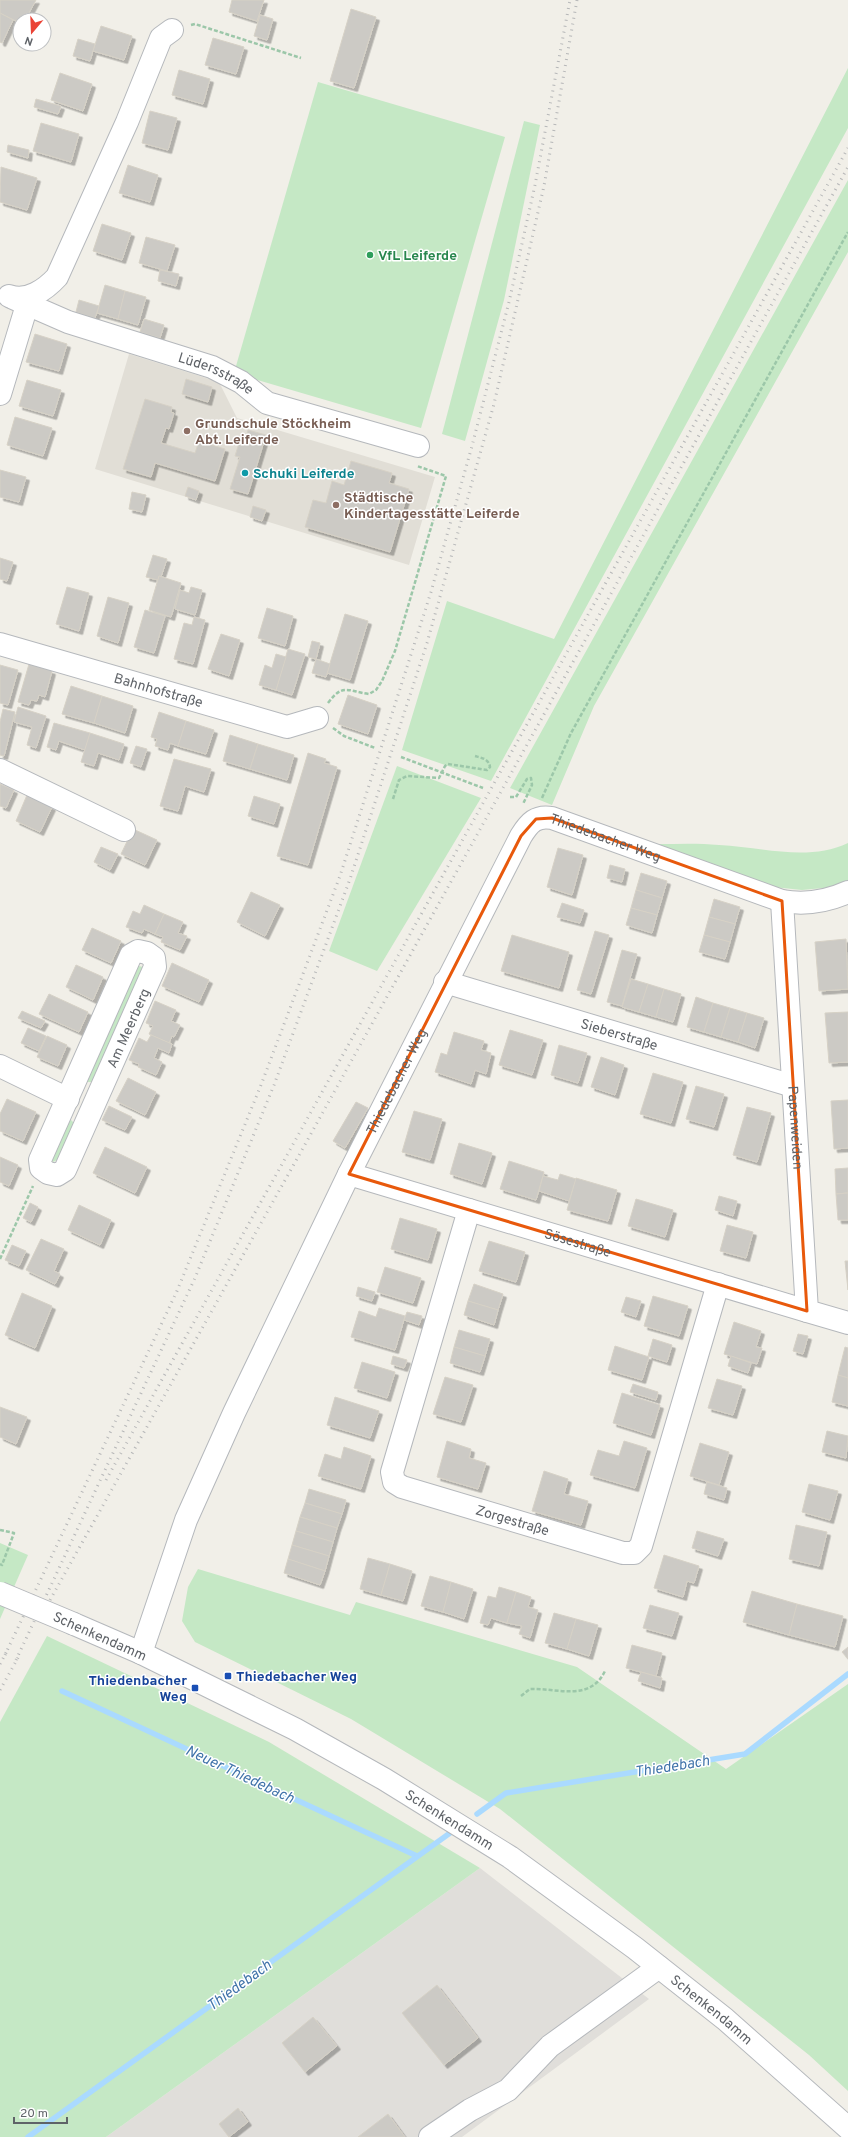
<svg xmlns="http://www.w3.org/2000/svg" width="848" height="2137" viewBox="0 0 848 2137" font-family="Overpass,sans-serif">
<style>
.industrial{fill:#e0deda}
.education{fill:#e1ded6}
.green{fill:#c5e8c5}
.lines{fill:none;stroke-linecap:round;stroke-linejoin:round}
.stream{stroke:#aadaff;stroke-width:5.5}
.building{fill:#cccac5;stroke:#d6d1c6;filter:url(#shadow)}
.minor-casing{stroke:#b5b8bc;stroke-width:24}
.path{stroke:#9cc7a9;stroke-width:2.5;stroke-dasharray:4 2;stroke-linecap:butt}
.minor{stroke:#fff;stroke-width:22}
.rail{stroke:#b6b7b8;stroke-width:3;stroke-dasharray:1 5;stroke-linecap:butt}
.minor-bridge-casing{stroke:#b5b8bc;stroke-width:24;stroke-linecap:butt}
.minor-bridge{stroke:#fff;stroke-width:22}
.marked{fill:none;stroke:#e8590c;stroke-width:3;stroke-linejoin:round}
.leisure-dot{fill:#2e9e5b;stroke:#fff;stroke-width:1.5}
.education-dot{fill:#8d6e63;stroke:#fff;stroke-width:1.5}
.culture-dot{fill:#0f9aa8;stroke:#fff;stroke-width:1.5}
.transit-dot{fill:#1a4fb4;stroke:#fff;stroke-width:1.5}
.labels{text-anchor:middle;stroke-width:3;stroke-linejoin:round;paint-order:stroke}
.leisure-label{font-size:14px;font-weight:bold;fill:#27864d;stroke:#fff;text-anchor:start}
.street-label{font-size:14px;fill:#5f6368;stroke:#fff}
.education-label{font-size:14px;font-weight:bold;fill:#785e54;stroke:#fff;text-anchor:start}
.culture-label{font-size:14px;font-weight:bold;fill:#0d838f;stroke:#fff;text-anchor:start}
.transit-label{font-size:14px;font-weight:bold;fill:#164399;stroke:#fff;text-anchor:start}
.water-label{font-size:15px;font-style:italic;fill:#4174aa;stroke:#fff}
</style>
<defs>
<filter id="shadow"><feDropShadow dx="3.5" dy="3.5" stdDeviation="0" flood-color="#0004"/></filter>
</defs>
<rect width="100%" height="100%" fill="#f1efe8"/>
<polygon class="industrial" points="480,1868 649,1999 462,2137 106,2137"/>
<polygon class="education" points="129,354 219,382 237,418 435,477 409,565 95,469"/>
<g class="green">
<polygon points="848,68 848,128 491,781 402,750 447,601 554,639"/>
<polygon points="318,82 505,137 421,428 234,373"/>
<polygon points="524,121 540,125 504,300 465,441 442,434"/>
<polygon points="848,180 848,252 594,706 552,805 510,788"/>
<polygon points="397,766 481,798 377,971 329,951"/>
<path d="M848 843V880L834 887 802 890 773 887 658 844C678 844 699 843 719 845 761 847 808 862 848 843Z"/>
<polygon points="134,965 143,967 145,970 95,1082 88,1082 85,1080"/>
<polygon points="71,1120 73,1122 73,1125 59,1159 53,1162 52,1159 68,1121"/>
<polygon points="0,1543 28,1555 0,1619"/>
<polygon points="198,1569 350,1615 356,1602 577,1667 726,1769 848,1684 848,2091 809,2055 500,1809 351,1719 195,1642 182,1621 188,1587"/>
<polygon points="47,1636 269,1742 480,1868 106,2137 0,2137 0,1722"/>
</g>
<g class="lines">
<g class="stream">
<polyline points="62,1691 417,1856"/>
<polyline points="477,1814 506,1793 745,1754 848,1674"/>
<polyline points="28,2137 450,1833"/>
</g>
</g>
<g class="building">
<polygon points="0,0 36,0 25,20 20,20 20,23 0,13"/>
<polygon points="232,0 264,0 257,21 229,12"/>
<polygon points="351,9 376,17 354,88 330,81"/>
<polygon points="0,13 13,20 2,43 0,42"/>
<polygon points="260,15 273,19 267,40 254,36"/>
<polygon points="101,26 132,36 124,60 93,51"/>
<polygon points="213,38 244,47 236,74 205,65"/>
<polygon points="78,39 95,44 90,61 73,56"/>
<polygon points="179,70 210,79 203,104 172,95"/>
<polygon points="60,73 92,84 83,111 51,100"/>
<polygon points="36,99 61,106 58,114 34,107"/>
<polygon points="150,111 177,118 168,150 142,143"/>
<polygon points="41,123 79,134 71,162 33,151"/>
<polygon points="8,145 29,150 28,158 7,152"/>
<polygon points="128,165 158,175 150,202 119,193"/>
<polygon points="1,167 37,178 27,210 0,202"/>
<polygon points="102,224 131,233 122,260 93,251"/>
<polygon points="146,237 175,245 167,271 139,263"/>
<polygon points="160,270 179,274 176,286 158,281"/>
<polygon points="105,285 125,291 118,319 97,313"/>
<polygon points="125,291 146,297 138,325 118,319"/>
<polygon points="79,300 99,306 95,318 76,312"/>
<polygon points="144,319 164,325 160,338 140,332"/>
<polygon points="35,334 67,344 59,371 26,362"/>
<polygon points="186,379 212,387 208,402 182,394"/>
<polygon points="27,380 61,390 53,416 19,406"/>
<polygon points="145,399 172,407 171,412 174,413 169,429 166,428 161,443 195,453 199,441 225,449 215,481 155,463 151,477 123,469"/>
<polygon points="15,417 52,428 43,456 7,445"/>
<polygon points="248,430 266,435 248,494 230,489 240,457 235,456 239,443 244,444"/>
<polygon points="351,461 392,473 389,483 409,489 390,552 305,527 313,500 326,503 332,481 344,485"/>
<polygon points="0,470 26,477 19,502 0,497"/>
<polygon points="188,487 199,491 196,500 185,496"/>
<polygon points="132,492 146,495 142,512 129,509"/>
<polygon points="253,506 266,510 262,521 250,517"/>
<polygon points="153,555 167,559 161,577 159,576 158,580 146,577"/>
<polygon points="0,558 13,562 7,581 0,579"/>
<polygon points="159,576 181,583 171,617 149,610"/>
<polygon points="67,587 89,593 79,631 56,624"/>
<polygon points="191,587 202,590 195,615 175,609 180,590 189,593"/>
<polygon points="108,597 129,603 118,643 97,636"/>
<polygon points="267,608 293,616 285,646 258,638"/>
<polygon points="145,610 165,616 154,653 134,647"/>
<polygon points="345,614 368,621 350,680 327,673"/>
<polygon points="194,617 205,620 193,664 174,659 184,623 192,625"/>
<polygon points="221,634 240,640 229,676 208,669"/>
<polygon points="312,641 320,643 316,659 308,657"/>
<polygon points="288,649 305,654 292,695 276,690"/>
<polygon points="276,654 286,657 276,690 259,685 265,665 272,668"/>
<polygon points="316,659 330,664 326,677 312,673"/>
<polygon points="29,664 52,671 45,697 39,695 37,701 31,700 29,705 18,702"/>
<polygon points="0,665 18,670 8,705 0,703"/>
<polygon points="71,686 102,696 94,723 62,714"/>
<polygon points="348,695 377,705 368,734 338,724"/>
<polygon points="102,696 133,706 125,733 94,723"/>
<polygon points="18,707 46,716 36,748 27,745 32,727 14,722"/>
<polygon points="3,709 15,712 4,756 0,755 0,722"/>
<polygon points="159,712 186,721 178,746 170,743 168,750 155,746 157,739 151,737"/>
<polygon points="186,721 214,730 206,754 178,746"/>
<polygon points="54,723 90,733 85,750 59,741 56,750 47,747"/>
<polygon points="90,733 124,744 119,760 98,753 94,766 81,762"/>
<polygon points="230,735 258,744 250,769 223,761"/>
<polygon points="258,744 294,755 287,780 250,769"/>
<polygon points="136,746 147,749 141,767 130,763"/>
<polygon points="308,753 326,759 324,763 337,767 308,865 277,856"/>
<polygon points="174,759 211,769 204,792 185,786 178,811 160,806"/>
<polygon points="0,784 14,790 6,808 0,806"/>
<polygon points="27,795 52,807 40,832 16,821"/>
<polygon points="254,796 280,804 274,824 248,816"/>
<polygon points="133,829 157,840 145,865 121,854"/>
<polygon points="101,847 118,854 110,870 94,862"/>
<polygon points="558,848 583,855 572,895 547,887"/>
<polygon points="610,865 625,869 622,882 607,878"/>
<polygon points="641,873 667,881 662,898 636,890"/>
<polygon points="636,890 662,898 657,915 631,908"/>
<polygon points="251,892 280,905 265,936 237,922"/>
<polygon points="714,899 740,907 735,924 709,917"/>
<polygon points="562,903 584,910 580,923 557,917"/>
<polygon points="144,905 164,914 155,934 144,929 142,933 126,927 133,911 140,914"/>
<polygon points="631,908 657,915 652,933 626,925"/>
<polygon points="164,914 183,922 178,933 187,936 180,950 161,942 163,937 155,934"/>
<polygon points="709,917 735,924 730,942 704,935"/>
<polygon points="92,928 121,941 111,963 82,950"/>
<polygon points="595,931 609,935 591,994 577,990"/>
<polygon points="512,935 569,952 559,988 501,971"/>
<polygon points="704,935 730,942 725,959 699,952"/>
<polygon points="846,939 848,989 819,991 815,942"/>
<polygon points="622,950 637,954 622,1006 607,1002"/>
<polygon points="172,963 209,980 199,1002 162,986"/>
<polygon points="76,965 103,977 93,1000 66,987"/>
<polygon points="631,979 648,984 639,1012 622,1007"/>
<polygon points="648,984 664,989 656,1017 639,1012"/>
<polygon points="664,989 681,994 673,1022 656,1017"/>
<polygon points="49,994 88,1012 79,1032 39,1014"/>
<polygon points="696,997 713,1003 704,1032 687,1027"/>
<polygon points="155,1001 176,1010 171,1021 180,1025 174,1037 172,1036 169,1043 149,1034 153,1026 146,1023"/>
<polygon points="713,1003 730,1008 721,1037 704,1032"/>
<polygon points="730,1008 747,1013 738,1042 721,1037"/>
<polygon points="22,1011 45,1021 41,1028 18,1018"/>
<polygon points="848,1012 848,1062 829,1063 825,1013"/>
<polygon points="747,1013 764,1018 755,1048 738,1042"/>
<polygon points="28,1028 46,1036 39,1051 21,1043"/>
<polygon points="510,1030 543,1040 532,1075 499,1065"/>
<polygon points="454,1032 484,1041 481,1050 491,1053 486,1074 475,1070 471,1084 435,1072 441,1053 447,1055"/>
<polygon points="151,1035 172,1044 169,1053 158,1048 154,1058 162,1062 156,1075 138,1067 139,1064 129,1060 139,1038 147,1042"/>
<polygon points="47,1036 67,1045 58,1066 37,1057"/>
<polygon points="559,1045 587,1053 578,1083 551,1075"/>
<polygon points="601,1057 624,1065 615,1095 591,1087"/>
<polygon points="653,1073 683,1082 671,1123 640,1114"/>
<polygon points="128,1078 156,1092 145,1115 116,1101"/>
<polygon points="696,1086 724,1094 714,1127 686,1119"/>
<polygon points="7,1099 36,1112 23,1141 0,1131 0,1114"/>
<polygon points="848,1100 848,1148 834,1149 831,1101"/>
<polygon points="356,1102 368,1108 345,1148 333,1141"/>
<polygon points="109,1106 132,1117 125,1130 102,1120"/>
<polygon points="747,1107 771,1113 757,1162 733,1155"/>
<polygon points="414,1111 442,1119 430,1160 402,1152"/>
<polygon points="459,1143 492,1153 482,1184 450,1174"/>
<polygon points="105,1147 147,1167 135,1193 93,1173"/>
<polygon points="0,1157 18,1165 9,1186 0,1182"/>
<polygon points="509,1161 544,1172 536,1200 500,1189"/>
<polygon points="848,1168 848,1193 836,1194 835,1169"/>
<polygon points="560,1174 576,1179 569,1201 539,1191 543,1176 558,1180"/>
<polygon points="576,1178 617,1190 608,1221 567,1210"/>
<polygon points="848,1193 848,1220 838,1220 836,1194"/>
<polygon points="719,1196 737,1201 733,1216 715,1210"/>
<polygon points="636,1199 673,1210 665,1237 628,1226"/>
<polygon points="30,1203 38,1207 31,1222 23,1218"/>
<polygon points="79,1205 111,1220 100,1245 68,1230"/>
<polygon points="400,1218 437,1229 428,1260 391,1249"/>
<polygon points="727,1225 753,1232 746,1258 720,1251"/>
<polygon points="41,1239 64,1249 54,1271 60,1274 55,1284 26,1270"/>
<polygon points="489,1241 525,1252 516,1282 479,1271"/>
<polygon points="12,1245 26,1251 19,1266 5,1260"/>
<polygon points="845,1261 848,1261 848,1290"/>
<polygon points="385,1267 421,1278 413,1303 377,1292"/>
<polygon points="474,1284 503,1294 498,1310 468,1301"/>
<polygon points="358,1287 375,1292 372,1301 356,1296"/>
<polygon points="22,1293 52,1306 35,1348 5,1335"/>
<polygon points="653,1296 688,1306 679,1336 644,1326"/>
<polygon points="626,1297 641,1301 636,1317 621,1312"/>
<polygon points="468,1301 498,1310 494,1325 464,1315"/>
<polygon points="379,1308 405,1316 395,1350 351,1337 359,1311 376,1317"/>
<polygon points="407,1312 422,1316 419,1325 404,1320"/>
<polygon points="734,1322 761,1331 756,1347 762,1348 757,1364 724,1354"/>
<polygon points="459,1330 490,1339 485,1356 454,1347"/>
<polygon points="798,1334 808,1336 803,1354 793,1351"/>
<polygon points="653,1339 672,1345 667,1362 648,1356"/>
<polygon points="615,1346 649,1357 642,1380 608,1370"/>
<polygon points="454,1347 485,1356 480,1372 450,1363"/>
<polygon points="845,1347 848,1348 848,1378 838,1375"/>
<polygon points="393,1356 407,1360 404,1368 391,1364"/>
<polygon points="731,1356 751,1363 748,1373 728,1366"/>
<polygon points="362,1362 395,1372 387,1398 354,1388"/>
<polygon points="838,1375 848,1378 848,1406 832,1402"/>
<polygon points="445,1377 473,1385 461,1422 433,1414"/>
<polygon points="717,1379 742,1386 733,1415 708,1408"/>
<polygon points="633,1384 658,1392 656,1400 630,1392"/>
<polygon points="622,1393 660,1405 651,1435 613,1423"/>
<polygon points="335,1397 379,1411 370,1438 327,1425"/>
<polygon points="0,1407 27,1417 16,1444 0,1437"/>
<polygon points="827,1431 848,1436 846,1458 822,1452"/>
<polygon points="447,1441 471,1449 469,1458 486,1463 478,1489 437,1477"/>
<polygon points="624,1441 647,1448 635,1488 590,1475 598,1450 619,1456"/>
<polygon points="700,1443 729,1452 719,1485 690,1476"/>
<polygon points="344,1447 371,1456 361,1489 318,1476 325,1454 341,1459"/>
<polygon points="544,1471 568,1479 564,1494 588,1501 581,1525 532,1511"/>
<polygon points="707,1482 727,1488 724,1500 704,1494"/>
<polygon points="809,1484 838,1491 830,1520 802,1512"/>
<polygon points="309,1489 346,1500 342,1514 305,1503"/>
<polygon points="305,1503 342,1514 337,1528 300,1517"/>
<polygon points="300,1517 337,1528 333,1542 296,1531"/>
<polygon points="796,1525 827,1532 819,1566 789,1559"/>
<polygon points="296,1531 333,1542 329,1556 292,1545"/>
<polygon points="697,1531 724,1539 718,1556 692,1548"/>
<polygon points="292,1545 329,1556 325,1571 288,1559"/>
<polygon points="664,1555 699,1566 694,1583 687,1581 683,1597 654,1588"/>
<polygon points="368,1558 390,1564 381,1595 360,1589"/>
<polygon points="288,1559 325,1571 320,1585 284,1573"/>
<polygon points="390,1564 412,1571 403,1601 381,1595"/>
<polygon points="430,1576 451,1582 443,1612 421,1606"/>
<polygon points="451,1582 473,1589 464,1619 443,1612"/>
<polygon points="499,1587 516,1592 507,1623 491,1618 488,1625 480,1623 488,1596 496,1598"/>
<polygon points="752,1591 797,1604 789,1635 743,1622"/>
<polygon points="516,1592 531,1597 528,1607 538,1610 530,1638 519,1634 522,1626 507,1623"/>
<polygon points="797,1604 843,1616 835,1647 789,1635"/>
<polygon points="650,1605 679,1613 672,1636 643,1628"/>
<polygon points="554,1613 576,1619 567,1649 545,1643"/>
<polygon points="576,1619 598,1625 589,1656 567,1649"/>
<polygon points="632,1645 662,1653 656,1676 626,1668"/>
<polygon points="848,1647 848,1659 842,1652"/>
<polygon points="641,1672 662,1678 660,1688 638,1681"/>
<polygon points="437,1985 478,2038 444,2065 402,2013"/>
<polygon points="313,2017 337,2046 305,2072 282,2043"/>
<polygon points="238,2108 248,2122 229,2137 219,2124"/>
<polygon points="388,2114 405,2137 358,2137"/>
</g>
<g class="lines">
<g class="minor-casing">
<g id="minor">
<path d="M9 296C27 303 46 289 57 277L127 122 161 38 172 30"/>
<path id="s1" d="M13 298 68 322 212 367 241 382 267 403 418 446"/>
<polyline points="0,394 27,305"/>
<path id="s2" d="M0 644 287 727 317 718"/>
<polyline points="0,770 124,830"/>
<path id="s3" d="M782 901 807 1311 848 1323"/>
<polygon points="138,951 147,953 154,958 155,967 65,1170 57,1175 48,1173 41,1168 40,1160 131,955"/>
<path id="s4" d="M445 982 793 1086"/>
<polyline points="0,1066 68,1099"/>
<path id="s5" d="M349 1174 807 1311"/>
<path id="s6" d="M469 1210 392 1472 394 1482 402 1487 623 1553H634L641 1546 718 1284"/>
<path id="s7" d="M74 1624 141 1653 295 1729 384 1779 510 1857 635 1948 725 2019 848 2128"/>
<path id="s8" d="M141 1653 186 1520 234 1413 349 1174 521 836C529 823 536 815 552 818L782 901C805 905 826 902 848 892"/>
<polyline points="430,2137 470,2110 508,2090 550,2046 659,1967"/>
</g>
</g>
<g class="path">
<polyline points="191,25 195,24 301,58"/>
<path d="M328 703C343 683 347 691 369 694L376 690 382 681 395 651 446 476 417 466"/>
<polyline points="333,728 344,736 375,748"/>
<polyline points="401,757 483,788"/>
<polyline points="510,797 516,797 527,779 531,778 532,785 523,804"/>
<polyline points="542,798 571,733 848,232"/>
<path d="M393 799 399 780 407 776 439 778 445 766 448 764 487 770 490 767C489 759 482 758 475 756"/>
<polyline points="0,1259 33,1186"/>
<polyline points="0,1530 14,1533 2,1565 0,1564"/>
<path d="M521 1696 530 1689C558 1688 590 1702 605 1671"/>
</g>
<use href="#minor" class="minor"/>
<g class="rail">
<polyline points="106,1480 848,148"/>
<polyline points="50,1600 298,1157 848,167"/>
<polyline points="5,1655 177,1291 261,1085 340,876 431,592 472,446 509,302 535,185 570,0"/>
<polyline points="16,1660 195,1278 274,1085 350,879 427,643 494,404 544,186 577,0"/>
<polyline points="0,1664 7,1651"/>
<polyline points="0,1690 19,1656"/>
</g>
<g class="minor-bridge-casing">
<polyline id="minor-bridge" points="0,1593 74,1624"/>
</g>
<use href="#minor-bridge" class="minor-bridge"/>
</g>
<path class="marked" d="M552 818 782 901 807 1311 349 1174 521 836 536 819Z"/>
<circle class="leisure-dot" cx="370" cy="255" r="4"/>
<g class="education-dot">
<circle cx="187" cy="431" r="4"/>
<circle cx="336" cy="505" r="4"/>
</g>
<circle class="culture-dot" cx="245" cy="473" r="4"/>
<g class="transit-dot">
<rect x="224" y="1672" width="8" height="8" rx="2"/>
<rect x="191" y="1684" width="8" height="8" rx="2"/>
</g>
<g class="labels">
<g class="leisure-label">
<text x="378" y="260">VfL Leiferde</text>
</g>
<g class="street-label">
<text dy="5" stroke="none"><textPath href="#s1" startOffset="217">Lüdersstraße</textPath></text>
<text dy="5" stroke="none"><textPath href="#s2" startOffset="165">Bahnhofstraße</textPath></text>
<text dy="5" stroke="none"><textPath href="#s8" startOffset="998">Thiedebacher Weg</textPath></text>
<text transform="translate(128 1028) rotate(-66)" y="5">Am Meerberg</text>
<text dy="5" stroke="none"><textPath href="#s4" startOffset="182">Sieberstraße</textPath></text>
<text dy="5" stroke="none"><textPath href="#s8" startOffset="627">Thiedebacher Weg</textPath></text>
<text dy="5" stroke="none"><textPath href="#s3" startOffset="227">Papenweiden</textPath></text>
<text dy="5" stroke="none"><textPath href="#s5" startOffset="239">Sösestraße</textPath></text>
<text dy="5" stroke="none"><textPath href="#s6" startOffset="408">Zorgestraße</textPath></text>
<text transform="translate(100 1636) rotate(24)" y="5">Schenkendamm</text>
<text dy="5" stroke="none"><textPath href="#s7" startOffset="424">Schenkendamm</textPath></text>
<text dy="5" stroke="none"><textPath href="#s7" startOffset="748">Schenkendamm</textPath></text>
</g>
<g class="education-label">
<text x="195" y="428">Grundschule Stöckheim<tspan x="195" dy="16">Abt. Leiferde</tspan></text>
<text x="344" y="502">Städtische<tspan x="344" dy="16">Kindertagesstätte Leiferde</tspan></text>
</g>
<g class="culture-label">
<text x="253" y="478">Schuki Leiferde</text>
</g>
<g class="transit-label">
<text x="236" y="1681">Thiedebacher Weg</text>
<text x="187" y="1685" text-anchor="end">Thiedenbacher<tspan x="187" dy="16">Weg</tspan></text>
</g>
<g class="water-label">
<text transform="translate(672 1766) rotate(-9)" y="5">Thiedebach</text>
<text transform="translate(240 1774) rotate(25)" y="5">Neuer Thiedebach</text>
<text transform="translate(239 1985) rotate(-36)" y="5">Thiedebach</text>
</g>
</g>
<g transform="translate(32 32) rotate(199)"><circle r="19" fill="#ffffff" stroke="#bfc1c3"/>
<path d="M0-3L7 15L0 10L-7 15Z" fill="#ea4335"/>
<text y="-6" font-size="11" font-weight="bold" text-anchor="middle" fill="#5f6368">N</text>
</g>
<path d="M14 2117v6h53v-6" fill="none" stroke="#5f6368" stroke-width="2"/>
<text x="20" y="2117" font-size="12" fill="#5f6368" stroke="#ffffff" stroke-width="3" paint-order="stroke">20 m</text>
</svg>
